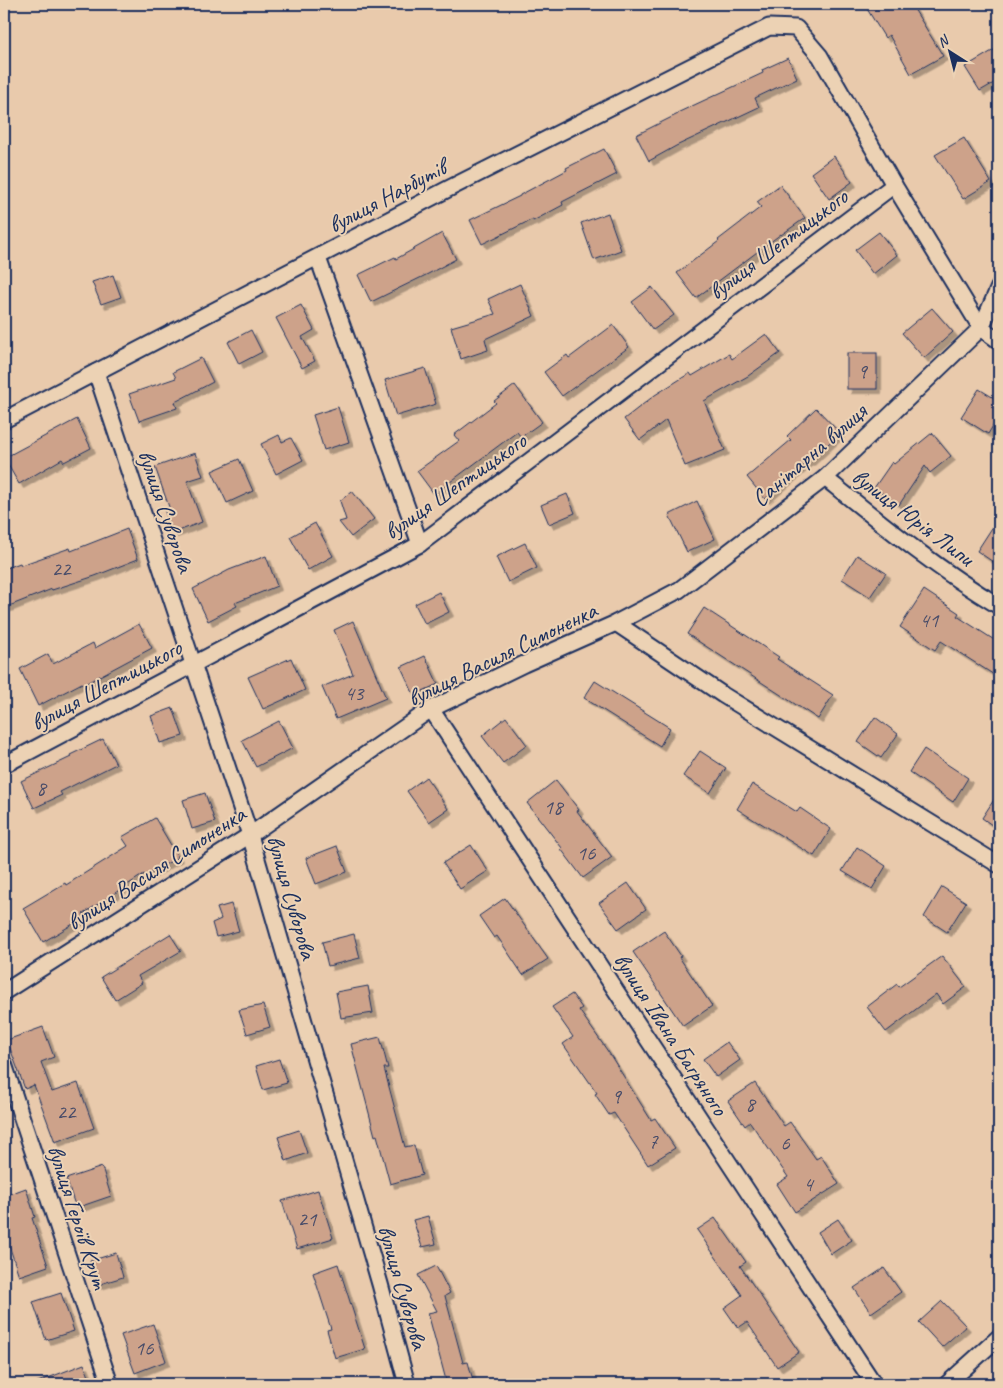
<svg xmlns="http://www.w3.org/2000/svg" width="1003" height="1388" viewBox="0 0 1003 1388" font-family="Caveat,sans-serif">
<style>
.building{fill:#cda28a;stroke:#1b2f5e;filter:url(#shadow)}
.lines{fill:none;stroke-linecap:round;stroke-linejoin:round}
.minor-casing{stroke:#1b2f5e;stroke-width:19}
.minor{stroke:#ecd2b4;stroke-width:15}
.labels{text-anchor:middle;stroke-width:4;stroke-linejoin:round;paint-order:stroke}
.number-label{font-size:21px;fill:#484c69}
.street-label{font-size:24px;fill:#1b2f5e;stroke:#ecd2b4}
</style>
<defs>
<filter id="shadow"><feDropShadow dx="4.5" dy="4.5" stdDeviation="0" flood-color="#0004"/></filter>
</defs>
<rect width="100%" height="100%" fill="#e9caac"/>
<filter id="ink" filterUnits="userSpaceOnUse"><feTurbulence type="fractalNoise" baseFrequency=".02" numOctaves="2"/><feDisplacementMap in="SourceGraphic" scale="10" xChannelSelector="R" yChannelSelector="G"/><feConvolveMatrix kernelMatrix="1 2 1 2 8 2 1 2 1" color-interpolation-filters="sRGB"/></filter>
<g filter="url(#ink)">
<g class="building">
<polygon points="864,4 911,4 943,56 911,74 889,35 885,38"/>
<polygon points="999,47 999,80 980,91 965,67"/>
<polygon points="788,58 797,78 755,98 759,107 676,146 649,161 636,135 678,114 677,113 763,73 762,70"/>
<polygon points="964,138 991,182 963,199 935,155"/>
<polygon points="604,149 617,174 562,202 563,205 533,221 533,219 482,244 470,220 520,196 520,195 567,170 566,168"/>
<polygon points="834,156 852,182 829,199 811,173"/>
<polygon points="780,185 805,218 781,235 781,234 696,298 677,273 719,241 718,240 761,207 757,202"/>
<polygon points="608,213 621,250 594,260 581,223"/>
<polygon points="879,232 897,255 873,274 855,250"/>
<polygon points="442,233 456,259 428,274 371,302 358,275 395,257 396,259"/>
<polygon points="113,275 121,297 101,304 92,282"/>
<polygon points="520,284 534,316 485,339 488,350 461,359 451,327 495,314 488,299"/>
<polygon points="652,287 674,315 653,330 632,302"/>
<polygon points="301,305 314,330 302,337 315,361 302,368 276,318"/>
<polygon points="932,308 953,332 924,358 902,333"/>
<polygon points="613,325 629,347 562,396 544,372 567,355 569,358"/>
<polygon points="251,330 262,352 239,364 228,342"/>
<polygon points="766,334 780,353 748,376 704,401 725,450 685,466 666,420 640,440 624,419 655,395 690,373 692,376 729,354 732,359"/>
<rect x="847" y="353" width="30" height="36"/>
<polygon points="201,358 213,382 175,402 177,408 139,421 129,394 176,378 173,372"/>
<polygon points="425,368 436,404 396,416 385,380"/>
<polygon points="515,385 542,422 521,437 517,432 434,494 417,471 459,441 454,435 496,403 494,401"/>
<polygon points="979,389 999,401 999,416 988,434 961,417"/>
<polygon points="338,407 349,442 324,450 313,415"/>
<polygon points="816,408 840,433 810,461 810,460 765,499 747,477 791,440 787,436"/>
<polygon points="77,419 91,448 64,462 62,459 19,484 4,458"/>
<polygon points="932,433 951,456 930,473 925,466 899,505 874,488 892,462 894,464"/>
<polygon points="279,435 282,442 291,438 303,460 276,474 261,444"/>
<polygon points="195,453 203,476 187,481 202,522 173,533 164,509 169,507 155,467"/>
<polygon points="239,459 253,491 227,503 212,471"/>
<polygon points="352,491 374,519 351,537 339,522 346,520 340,501"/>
<polygon points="567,494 575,513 549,524 541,505"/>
<polygon points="697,501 715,539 687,552 669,515"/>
<polygon points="999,517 999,566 977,551"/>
<polygon points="315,523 333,556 308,570 290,537"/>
<polygon points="127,529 138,559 95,576 52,590 52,589 4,608 4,569 20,563 21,565 70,548 71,551"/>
<polygon points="525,543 537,568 508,582 496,557"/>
<polygon points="857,555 886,573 870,597 842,579"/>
<polygon points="266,556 277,586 235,603 237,606 208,621 193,589 229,570"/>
<polygon points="924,590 959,613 957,616 999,643 999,678 941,641 935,650 900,627"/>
<polygon points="439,592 449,612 425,624 415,604"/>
<polygon points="704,608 779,657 777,659 833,695 818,719 687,634"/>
<polygon points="353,621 386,698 336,719 322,687 353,674 334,630"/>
<polygon points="139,624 152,648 83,685 82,683 38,706 20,669 48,654 53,664 93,643 95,648"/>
<polygon points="425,656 438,684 414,695 401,667"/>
<polygon points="291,658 305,690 263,709 248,677"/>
<polygon points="595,681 670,728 660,746 584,698"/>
<polygon points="173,708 183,736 160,743 151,716"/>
<polygon points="506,717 527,745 503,763 482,736"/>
<polygon points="875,717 898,734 881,758 858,742"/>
<polygon points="279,721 293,748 256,767 242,740"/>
<polygon points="103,739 116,764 60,792 62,795 34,808 21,781 71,757 70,755"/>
<polygon points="924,749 968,778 953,802 909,772"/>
<polygon points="700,751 726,768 710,793 683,776"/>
<polygon points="426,777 448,809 429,822 407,791"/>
<polygon points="556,780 579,810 577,811 612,857 583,878 561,849 562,848 527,803"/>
<polygon points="752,784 797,812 800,808 831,829 814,856 759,822 759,823 737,809"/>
<polygon points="999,792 999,830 982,818"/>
<polygon points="205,793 215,822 192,829 183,800"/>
<polygon points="155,818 178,857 146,876 144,874 83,914 85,917 43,942 23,908 65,883 66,885 128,846 122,837"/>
<polygon points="471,845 488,871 460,889 443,863"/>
<polygon points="337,846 347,872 316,884 306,858"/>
<polygon points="857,847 886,866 872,889 842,871"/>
<polygon points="628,883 646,909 618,929 599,903"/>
<polygon points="942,887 966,902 947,932 924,917"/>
<polygon points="505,898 548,959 523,975 497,936 494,938 479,916"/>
<polygon points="231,904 239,931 216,937 212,923 221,919 217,908"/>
<polygon points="664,931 681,956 679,957 712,1006 683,1026 633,952"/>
<polygon points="170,934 181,951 138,976 142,983 115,1000 101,977"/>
<polygon points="354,934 360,958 328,966 322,942"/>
<polygon points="942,956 966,987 943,1004 936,994 886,1032 867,1007 897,984 899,987"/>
<polygon points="368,986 373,1013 341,1018 336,992"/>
<polygon points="572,994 582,1008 579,1010 609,1053 651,1120 655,1118 675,1148 648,1165 614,1113 609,1115 595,1094 597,1093 563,1044 573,1037 552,1007"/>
<polygon points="263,1005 270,1027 247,1034 239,1010"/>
<polygon points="43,1027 54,1057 41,1062 52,1092 78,1083 94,1128 55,1142 34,1085 25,1089 7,1040"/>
<polygon points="380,1037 388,1068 384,1068 405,1147 414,1145 422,1175 390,1184 377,1135 375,1136 351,1044"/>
<polygon points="727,1042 740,1060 716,1077 703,1059"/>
<polygon points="279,1059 287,1083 263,1090 256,1066"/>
<polygon points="755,1083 784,1126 790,1122 816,1159 821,1156 839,1184 795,1212 777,1184 788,1177 750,1122 745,1126 728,1101"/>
<polygon points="299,1130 307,1153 286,1161 278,1137"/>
<polygon points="102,1167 111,1196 76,1208 66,1179"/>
<polygon points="26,1188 35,1217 32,1218 48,1266 19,1276 9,1245 10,1244 4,1226 4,1196"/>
<polygon points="318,1190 333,1238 297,1249 282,1201"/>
<polygon points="428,1216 436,1244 422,1247 413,1220"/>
<polygon points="715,1218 746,1262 740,1266 799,1352 777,1367 747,1322 738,1328 724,1308 742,1295 697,1230"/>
<polygon points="838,1219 852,1240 831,1254 818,1232"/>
<polygon points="116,1253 123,1277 97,1285 90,1261"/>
<polygon points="338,1264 365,1349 335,1358 327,1330 331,1329 313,1273"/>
<polygon points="436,1266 450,1293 445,1296 463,1363 468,1362 474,1384 447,1384 428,1313 437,1311 418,1275"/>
<polygon points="884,1268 901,1292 871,1313 854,1288"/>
<polygon points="61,1293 74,1331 46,1340 33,1302"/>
<polygon points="942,1301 966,1326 942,1347 919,1322"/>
<polygon points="153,1324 166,1361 135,1373 121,1335"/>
<polygon points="84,1364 92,1384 35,1384 35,1383"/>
</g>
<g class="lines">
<g class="minor-casing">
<g id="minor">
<polyline points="318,258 420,544"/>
<polyline points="96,372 250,835 380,1284 407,1384"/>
<polyline points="4,420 448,189 769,27 796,28 820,56 894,185 981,328 999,341"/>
<path d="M825 478C881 523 937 569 999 606"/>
<polyline points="616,623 723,695 999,865"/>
<polyline points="431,709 874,1384"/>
<polyline points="4,765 420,544 894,185"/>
<polyline points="4,992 250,835 431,709 524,664 616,623 679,590 825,478 981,328 999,287"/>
<polyline points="4,1064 110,1384"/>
<polyline points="947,1384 999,1337"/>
</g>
</g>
<use href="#minor" class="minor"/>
</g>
</g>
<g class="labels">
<g class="number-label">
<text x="862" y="378">9</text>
<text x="61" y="576">22</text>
<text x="929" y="627">41</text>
<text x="354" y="700">43</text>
<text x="41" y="795">8</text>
<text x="553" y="814">18</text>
<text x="586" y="860">16</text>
<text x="616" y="1103">9</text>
<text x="750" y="1111">8</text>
<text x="66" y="1119">22</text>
<text x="653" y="1148">7</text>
<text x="785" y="1150">6</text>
<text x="808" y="1191">4</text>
<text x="307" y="1226">21</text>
<text x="144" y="1355">16</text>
</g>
<g class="street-label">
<text transform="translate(387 196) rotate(-28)" y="8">вулиця Нарбутів</text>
<text transform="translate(778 244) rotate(-37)" y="8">вулиця Шептицького</text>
<text transform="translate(809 455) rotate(-41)" y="8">Санітарна вулиця</text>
<text transform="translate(455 486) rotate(-35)" y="8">вулиця Шептицького</text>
<text transform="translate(166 511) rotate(71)" y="8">вулиця Суворова</text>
<text transform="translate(913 517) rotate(37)" y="8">вулиця Юрія Липи</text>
<text transform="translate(502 654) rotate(-26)" y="8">вулиця Василя Симоненка</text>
<text transform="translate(106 685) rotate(-28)" y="8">вулиця Шептицького</text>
<text transform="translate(156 868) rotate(-33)" y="8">вулиця Василя Симоненка</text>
<text transform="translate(292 897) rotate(74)" y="8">вулиця Суворова</text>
<text transform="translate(671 1034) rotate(57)" y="8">вулиця Івана Багряного</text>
<text transform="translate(78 1217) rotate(72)" y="8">вулиця Героїв Крут</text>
<text transform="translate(403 1287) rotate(74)" y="8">вулиця Суворова</text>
</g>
</g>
<rect width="1003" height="1388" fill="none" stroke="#ecd2b4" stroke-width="20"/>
<rect x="10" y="10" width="983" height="1368" fill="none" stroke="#1b2f5e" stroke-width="2" filter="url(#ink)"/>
<g transform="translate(950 52) rotate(324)" stroke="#ecd2b4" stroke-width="4" paint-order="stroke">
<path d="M0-4L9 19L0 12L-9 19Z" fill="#1b2f5e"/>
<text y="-8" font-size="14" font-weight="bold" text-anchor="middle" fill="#1b2f5e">N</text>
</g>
</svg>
